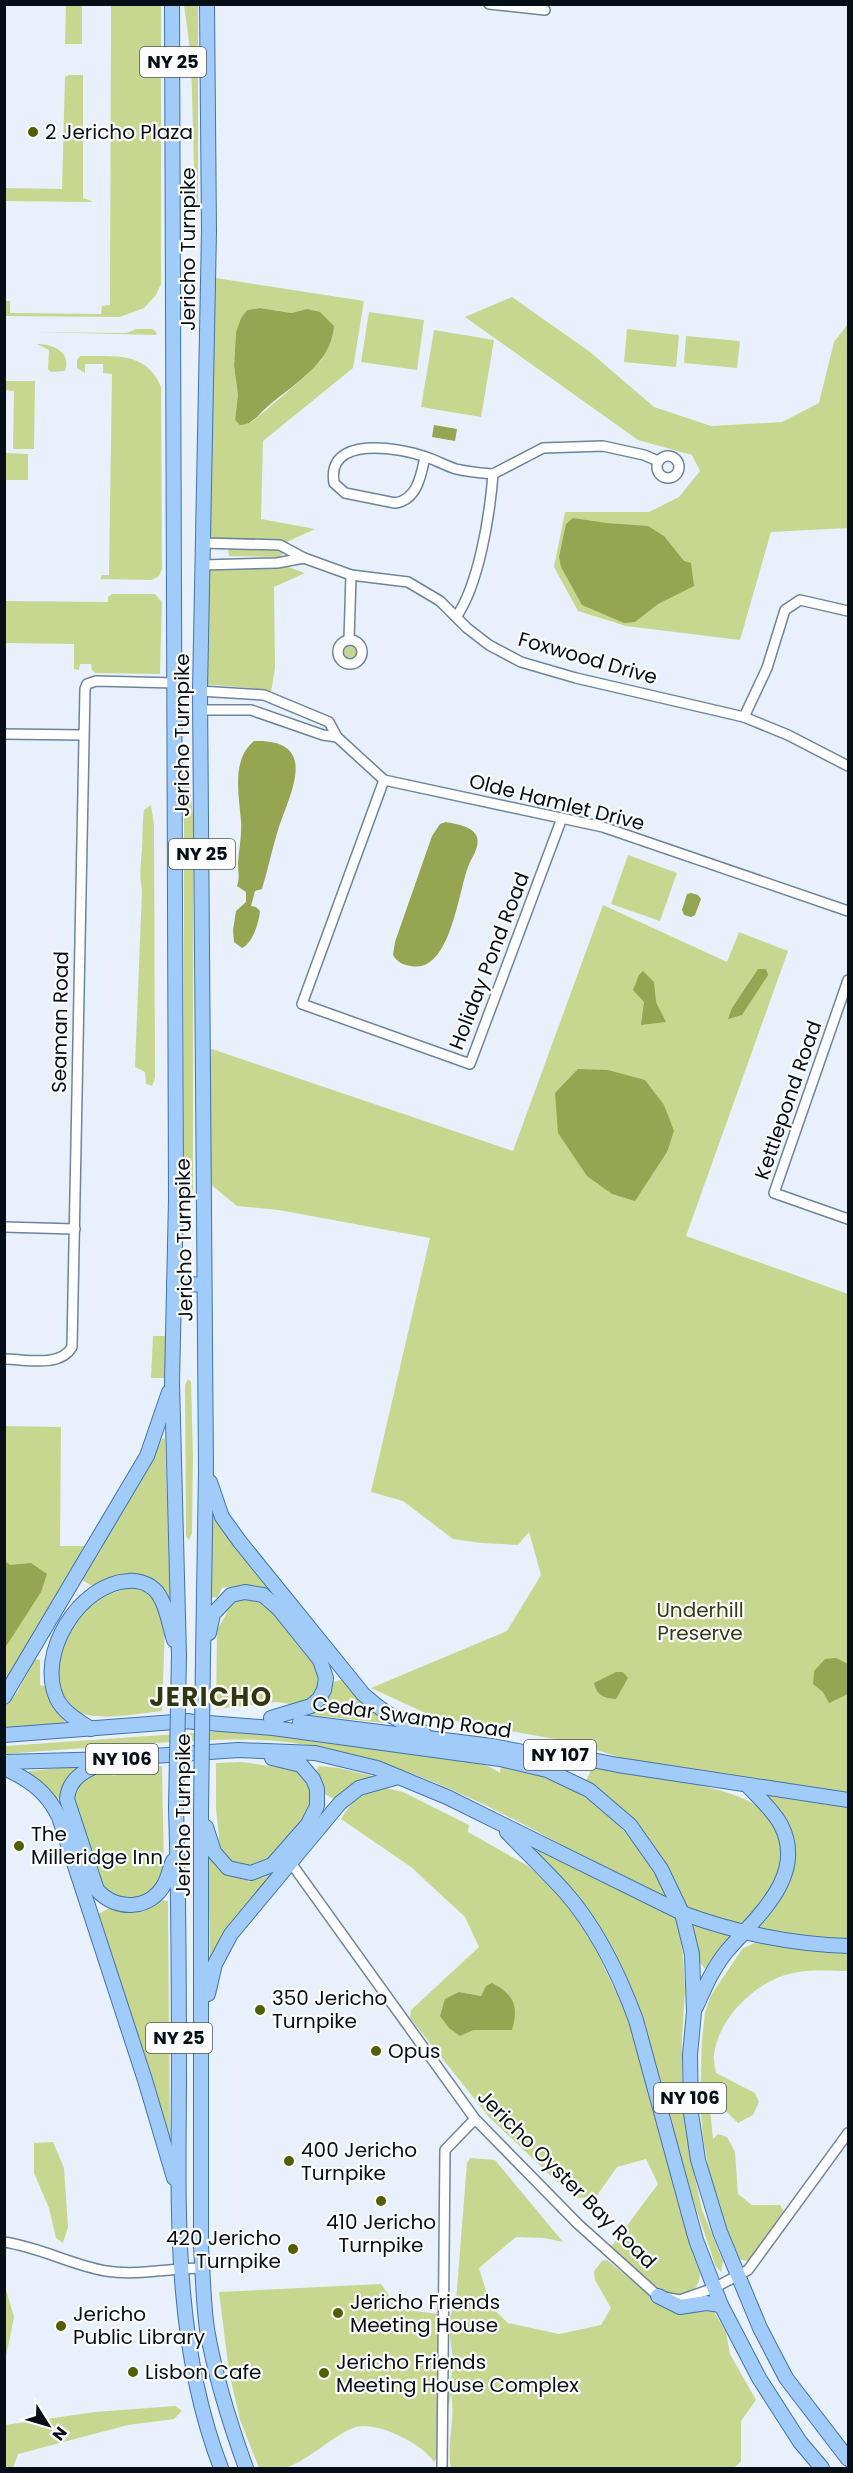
<svg xmlns="http://www.w3.org/2000/svg" width="853" height="2473" viewBox="0 0 853 2473" font-family="Poppins,sans-serif">
<style>
.green{fill:#c8d790;fill-rule:evenodd}
.water{fill:#95a551}
.lines{fill:none;stroke-linecap:round;stroke-linejoin:round}
.street-casing{stroke:#6e849d;stroke-width:12}
.primary-casing{stroke:#4273a9;stroke-width:16}
.street{stroke:#fff;stroke-width:9}
.primary{stroke:#a1ccfa;stroke-width:14}
.primary-bridge-casing{stroke:#4273a9;stroke-width:16;stroke-linecap:butt}
.primary-bridge{stroke:#a1ccfa;stroke-width:14}
.poi-dot{fill:#525f00;stroke:#fcfcfc;stroke-width:2}
.labels{text-anchor:middle;stroke-width:4.5;stroke-linejoin:round;paint-order:stroke}
.shield{fill:#fcfcfc;stroke:#50555c;stroke-width:1.5}
.shield-label{font-size:18px;font-weight:bold;fill:#060e17}
.poi-label{font-size:20px;fill:#060e17;stroke:#fcfcfc;text-anchor:start}
.street-label{font-size:20px;fill:#060e17;stroke:#fcfcfc}
.park-label{font-size:20px;fill:#333a16;stroke:#fcfcfc}
.district-label{font-size:26px;font-weight:bold;letter-spacing:1.5px;fill:#303710;stroke:#fcfcfc}
</style>
<rect width="100%" height="100%" fill="#e7f0fb"/>
<g class="green">
<polygon points="66,5 82,5 82,44 65,44"/>
<polygon points="111,5 161,5 161,284 156,295 144,308 120,317 5,316 5,301 10,301 10,313 101,314 102,306 110,305"/>
<polygon points="184,5 198,5 198,202 195,201 191,57"/>
<polygon points="69,75 83,75 83,198 92,201 91,202 5,201 5,188 62,189 65,77"/>
<path d="M216 278 364 301 353 368 263 441 261 519 315 529 280 545 203 543 208 298ZM260 308 293 313 307 309 322 359 307 375 252 422 235 420 238 395 234 366 236 332 241 318 247 310Z"/>
<polygon points="512,297 590,352 654,407 711,426 782,422 819,403 834,342 848,324 848,528 771,532 740,640 626,626 578,611 554,567 565,512 649,512 679,497 700,471 692,455 638,440 465,317"/>
<polygon points="369,312 424,320 417,370 361,362"/>
<polygon points="137,329 153,329 157,333 156,335 37,332 126,333"/>
<polygon points="627,329 679,335 676,367 624,362"/>
<polygon points="434,330 494,340 481,417 421,407"/>
<polygon points="686,336 740,341 737,368 684,363"/>
<path d="M37 344C53 344 72 352 65 371L51 372 48 369 49 350Z"/>
<path d="M80 356C113 357 146 350 161 387L162 569 159 576 152 580 100 579 102 575H109L112 374 103 373V364H85V373L77 368V360Z"/>
<polygon points="5,381 35,381 34,449 13,449 14,391 5,390"/>
<polygon points="5,453 28,454 28,480 5,480"/>
<polygon points="233,549 280,549 284,553 279,557 229,556 228,550"/>
<polygon points="277,563 305,573 274,587 275,668 271,692 251,688 200,684 203,565"/>
<polygon points="112,594 155,594 162,602 160,674 95,673 92,670 91,664 80,664 79,670 74,669 74,644 5,643 5,601 108,602 108,597"/>
<circle cx="350" cy="652" r="9"/>
<polygon points="184,772 188,772 193,815 193,1194 188,1196 184,1154"/>
<path d="M151 805 154 825 155 1078 152 1086 146 1084 145 1072 135 1067 142 890C139 875 141 864 142 848 143 835 142 823 144 810Z"/>
<polygon points="628,855 677,873 660,921 611,904"/>
<polygon points="603,905 727,962 739,932 788,951 686,1236 848,1294 848,1795 625,1759 571,1742 434,1717 371,1688 507,1631 541,1575 529,1532 518,1545 481,1543 453,1539 403,1501 371,1492 430,1238 279,1210 237,1206 203,1178 203,1046 513,1151"/>
<polygon points="153,1336 173,1336 172,1378 151,1378"/>
<polygon points="188,1379 191,1382 193,1455 192,1533 189,1540 186,1536 185,1385"/>
<polygon points="5,1426 61,1427 60,1546 89,1546 5,1688"/>
<path d="M165 1438 170 1600H166C160 1593 153 1583 146 1577 130 1567 108 1580 94 1587L82 1580 162 1439Z"/>
<path d="M212 1502 242 1556 277 1597C258 1586 244 1585 222 1588L217 1598 213 1597 210 1599Z"/>
<path d="M139 1587 155 1596 165 1624 162 1711C141 1713 97 1722 79 1712 46 1695 59 1641 79 1617 94 1599 116 1589 139 1587Z"/>
<polygon points="245,1599 259,1601 271,1608 319,1669 322,1681 316,1698 296,1705 277,1702 216,1709 217,1630 227,1613 225,1610 231,1603"/>
<polygon points="35,1659 40,1660 40,1685 48,1687 64,1716 64,1723 5,1728 4,1708 18,1691"/>
<polygon points="344,1679 384,1719 384,1723 311,1715 311,1711 330,1693 333,1682"/>
<path d="M235 1730 455 1756 490 1767 500 1773 501 1763C582 1781 630 1823 668 1896L664 1899C545 1839 430 1761 294 1743 254 1737 213 1740 172 1742 116 1745 60 1750 5 1754V1746Z"/>
<polygon points="242,1762 269,1766 283,1764 295,1767 305,1777 312,1792 309,1814 267,1862 255,1868 229,1863 215,1845 219,1837 216,1809 216,1763"/>
<polygon points="80,1766 62,1797 57,1799 49,1790 28,1774 29,1771"/>
<polygon points="162,1766 164,1871 159,1884 150,1895 134,1901 117,1898 104,1889 73,1803 76,1785 96,1770 112,1769 113,1776 125,1771"/>
<polygon points="319,1766 339,1768 376,1777 337,1801 325,1794 316,1771"/>
<path d="M592 1768C632 1773 726 1784 757 1806 769 1814 775 1827 779 1840 783 1850 784 1865 780 1876 772 1896 755 1911 741 1927L685 1908C679 1893 673 1875 664 1861 645 1828 617 1802 586 1781Z"/>
<path d="M386 1788 403 1792 469 1825 468 1832 528 1866 556 1892 587 1932 632 2025 700 2274C699 2296 678 2300 660 2291L611 2247 658 2184 646 2159 617 2167 596 2197 574 2198 489 2117 410 2018 411 2010 479 1947 465 1917 411 1867 341 1819C353 1800 363 1790 386 1788ZM459 1992 481 1996 512 2029 474 2030 460 2036Z"/>
<path d="M767 1795 848 1808V1939L803 1936 756 1929C794 1886 816 1844 765 1798Z"/>
<path d="M539 1849C585 1871 629 1896 677 1917L683 1955 685 1991 682 2039V2098L689 2151 702 2210 723 2261 721 2272 715 2265C703 2227 689 2190 678 2152 662 2097 653 2038 630 1985 608 1935 575 1890 536 1852Z"/>
<polygon points="208,1855 211,1855 234,1876 247,1879 248,1882 274,1874 215,1958 210,1957"/>
<path d="M163 1900 168 1901 170 2142 97 1915 109 1908C130 1917 145 1913 163 1900Z"/>
<polygon points="690,1923 732,1937 710,1965 705,1969 695,1956"/>
<path d="M760 1941 848 1949V1971C831 1971 810 1969 793 1973 757 1980 719 2017 714 2054 713 2060 715 2067 716 2073L755 2093 759 2102 753 2115 738 2123 713 2099 708 2088 713 2139 718 2134 727 2137 735 2152 738 2194 752 2205H780L785 2213 753 2258 748 2261 737 2259 733 2253 712 2188 703 2138 700 2102 702 2040 705 2012 711 1995 743 1948Z"/>
<polygon points="53,2142 64,2168 68,2227 63,2243 56,2238 49,2208 34,2173 34,2143"/>
<path d="M470 2158 495 2160 563 2242 544 2238 516 2237 479 2268 491 2307 508 2323 559 2334 601 2325 611 2308 595 2280 594 2271 602 2261 607 2260 663 2306 673 2311 711 2307 726 2332 730 2354 756 2400 741 2421V2461L734 2468H451C446 2444 456 2419 451 2394L439 2454 434 2462C423 2444 377 2421 356 2427 335 2433 304 2465 283 2468 275 2470 267 2468 259 2468L240 2420 229 2372 219 2292 381 2284 398 2309 438 2314 441 2317 446 2377 451 2383 453 2360 448 2322 456 2301 467 2163Z"/>
<polygon points="5,2286 14,2317 5,2361"/>
<polygon points="175,2406 182,2411 174,2419 128,2425 18,2454 13,2468 5,2468 5,2425 95,2412"/>
</g>
<g class="water">
<path d="M260 308 292 313 307 309 320 312 334 326C331 365 293 384 267 407 258 415 252 425 240 425L235 420 238 395 234 366 236 332 241 318 247 310Z"/>
<polygon points="434,425 457,429 455,441 432,437"/>
<polygon points="573,518 606,523 648,526 664,536 684,561 691,563 694,586 658,604 635,622 624,623 582,605 561,567 559,557 566,524"/>
<path d="M254 741C321 739 290 793 278 830 272 849 268 869 262 889L255 891 251 906 256 907 260 911C259 922 253 943 242 948L234 942 233 930 236 911 246 902V892L237 886C240 879 238 871 238 863 239 849 242 835 241 821 239 795 231 760 254 741Z"/>
<path d="M446 822C456 824 473 826 477 837 480 848 471 858 468 867 458 893 450 974 411 966 403 965 397 962 393 955L395 942 432 836 440 824Z"/>
<polygon points="691,893 698,895 701,899 695,915 691,917 684,915 682,910 687,894"/>
<polygon points="758,969 766,969 768,975 742,1015 728,1019 732,1008"/>
<polygon points="643,971 654,982 656,1002 666,1022 641,1025 644,1002 633,990 639,975"/>
<polygon points="578,1069 608,1070 645,1080 664,1105 674,1131 667,1152 635,1201 612,1194 587,1176 558,1133 555,1093"/>
<polygon points="5,1561 10,1565 31,1563 47,1574 41,1592 5,1648"/>
<polygon points="836,1658 848,1664 848,1694 829,1703 823,1692 813,1684 814,1671 825,1659"/>
<path d="M616 1672H623L628 1678 616 1699C604 1698 597 1696 594 1683Z"/>
<path d="M492 1983C514 1994 519 2006 512 2030H474L460 2036 449 2028 440 2016 445 1999 459 1992 481 1996 486 1986Z"/>
</g>
<g class="lines">
<g class="street-casing">
<g id="street">
<polyline points="489,4 545,10"/>
<circle cx="668" cy="467" r="11"/>
<path d="M425 457C421 476 417 500 395 503L345 493 334 483C326 435 398 447 426 457 436 460 446 466 456 469 468 472 481 473 493 474"/>
<polyline points="493,474 543,448 603,446 644,455 658,461"/>
<polyline points="203,543 280,545 304,558 351,575 408,582 440,601 467,628 489,645 521,662 576,678 744,717"/>
<polyline points="203,565 277,563 304,558"/>
<polyline points="848,611 800,600 785,610 767,668 744,717 788,735 848,766"/>
<path d="M456 617C479 585 490 514 493 474"/>
<circle cx="350" cy="652" r="12"/>
<polyline points="349,640 351,575"/>
<polyline points="200,691 264,695 329,722 337,737 384,780 603,827 848,911"/>
<polyline points="200,710 251,710 323,735 337,737"/>
<polyline points="4,734 83,735"/>
<polyline points="384,780 302,1004 470,1064 562,818"/>
<polyline points="848,980 774,1193 848,1219"/>
<polyline points="4,1227 75,1229"/>
<path d="M4 1359C26 1359 60 1368 72 1347L85 689 87 684 96 681 175 683"/>
<polyline points="291,1863 475,2119 578,2224 658,2296 680,2300 714,2288 748,2270 848,2133"/>
<path d="M4 2242C40 2247 71 2265 106 2271 138 2276 171 2268 203 2268"/>
<polyline points="442,2468 445,2150 475,2119"/>
</g>
</g>
<g class="primary-casing">
<g id="primary">
<polyline points="172,4 176,1199 172,1382 179,1655"/>
<polyline points="174,1283 204,1285"/>
<path d="M210 1482 222 1517 240 1542 363 1694C380 1710 401 1723 423 1732"/>
<polyline points="209,1633 213,1614 231,1595 245,1592 263,1595 279,1609 320,1660 326,1678 324,1690 319,1699 311,1706 271,1718"/>
<polyline points="203,1658 206,1471 200,691 209,231 207,4"/>
<polyline points="4,1697 147,1456 169,1392"/>
<polyline points="183,1721 273,1728 500,1759 547,1770 589,1790 630,1825 661,1869 682,1913 692,1954 694,2012 690,2055 691,2113 698,2160 720,2232 760,2328 786,2378 848,2459"/>
<polyline points="300,1722 492,1746 534,1754 566,1755 618,1765 848,1800"/>
<path d="M91 1729C79 1721 64 1713 57 1699 36 1654 79 1584 128 1581 137 1580 147 1583 154 1589 166 1600 169 1625 174 1640"/>
<polyline points="4,1735 188,1721"/>
<path d="M4 1762 111 1759 238 1750 315 1753 377 1768 447 1797 682 1913C736 1933 791 1944 848 1946"/>
<path d="M103 1763C85 1770 69 1778 67 1799L97 1890C117 1912 151 1910 165 1883 168 1877 170 1868 173 1861"/>
<path d="M4 1768C30 1780 47 1792 59 1817L145 2080 174 2178"/>
<path d="M176 1808C179 1900 179 1994 179 2086 178 2215 174 2346 221 2468"/>
<path d="M201 1811V2246C203 2274 203 2302 207 2329 215 2376 230 2424 246 2468"/>
<polyline points="206,1827 214,1852 228,1868 251,1873 272,1865 308,1824 317,1806 317,1789 313,1779 301,1765 272,1758"/>
<path d="M507 1832C526 1852 546 1871 565 1892 597 1928 619 1974 636 2020L696 2240 721 2305 759 2378 800 2442 822 2468"/>
<polyline points="208,1994 215,1964 231,1934 340,1803 359,1788 398,1777"/>
<path d="M696 2007C705 1987 713 1968 727 1951 757 1916 807 1876 781 1825 773 1810 759 1798 748 1786"/>
<polyline points="658,2296 680,2307 706,2303 721,2305"/>
</g>
</g>
<use href="#street" class="street"/>
<use href="#primary" class="primary"/>
<g class="primary-bridge-casing">
<g id="primary-bridge">
<polyline points="176,1808 179,1655"/>
<polyline points="201,1811 203,1658"/>
</g>
</g>
<use href="#primary-bridge" class="primary-bridge"/>
</g>
<g class="poi-dot">
<circle cx="33" cy="132" r="6"/>
<circle cx="19" cy="1846" r="6"/>
<circle cx="260" cy="2010" r="6"/>
<circle cx="376" cy="2051" r="6"/>
<circle cx="289" cy="2161" r="6"/>
<circle cx="381" cy="2201" r="6"/>
<circle cx="293" cy="2249" r="6"/>
<circle cx="338" cy="2313" r="6"/>
<circle cx="61" cy="2326" r="6"/>
<circle cx="133" cy="2372" r="6"/>
<circle cx="324" cy="2373" r="6"/>
</g>
<g class="labels">
<g class="shield">
<rect x="140" y="47" width="66" height="30" rx="4.5"/>
<rect x="169" y="839" width="66" height="30" rx="4.5"/>
<rect x="524" y="1740" width="72" height="30" rx="4.5"/>
<rect x="86" y="1744" width="72" height="30" rx="4.5"/>
<rect x="146" y="2023" width="66" height="30" rx="4.5"/>
<rect x="654" y="2083" width="72" height="30" rx="4.5"/>
</g>
<g class="shield-label">
<text x="173" y="68">NY 25</text>
<text x="202" y="860">NY 25</text>
<text x="560" y="1761">NY 107</text>
<text x="122" y="1765">NY 106</text>
<text x="179" y="2044">NY 25</text>
<text x="690" y="2104">NY 106</text>
</g>
<g class="poi-label">
<text x="45" y="139">2 Jericho Plaza</text>
<text x="31" y="1841">The<tspan x="31" dy="23">Milleridge Inn</tspan></text>
<text x="272" y="2005">350 Jericho<tspan x="272" dy="23">Turnpike</tspan></text>
<text x="388" y="2058">Opus</text>
<text x="301" y="2157">400 Jericho<tspan x="301" dy="23">Turnpike</tspan></text>
<text x="381" y="2229" text-anchor="middle">410 Jericho<tspan x="381" dy="23">Turnpike</tspan></text>
<text x="281" y="2245" text-anchor="end">420 Jericho<tspan x="281" dy="23">Turnpike</tspan></text>
<text x="350" y="2309">Jericho Friends<tspan x="350" dy="23">Meeting House</tspan></text>
<text x="73" y="2321">Jericho<tspan x="73" dy="23">Public Library</tspan></text>
<text x="336" y="2369">Jericho Friends<tspan x="336" dy="23">Meeting House Complex</tspan></text>
<text x="145" y="2379">Lisbon Cafe</text>
</g>
<g class="street-label">
<text transform="translate(188 249) rotate(-90)" y="7">Jericho Turnpike</text>
<text transform="translate(588 658) rotate(16)" y="7">Foxwood Drive</text>
<text transform="translate(182 735) rotate(-90)" y="7">Jericho Turnpike</text>
<text transform="translate(557 802) rotate(14)" y="7">Olde Hamlet Drive</text>
<text transform="translate(489 961) rotate(-69)" y="7">Holiday Pond Road</text>
<text transform="translate(60 1022) rotate(-89)" y="7">Seaman Road</text>
<text transform="translate(788 1100) rotate(-71)" y="7">Kettlepond Road</text>
<text transform="translate(184 1240) rotate(-91)" y="7">Jericho Turnpike</text>
<text transform="translate(412 1717) rotate(8)" y="7">Cedar Swamp Road</text>
<text transform="translate(183 1815) rotate(-90)" y="7">Jericho Turnpike</text>
<text transform="translate(567 2179) rotate(45)" y="7">Jericho Oyster Bay Road</text>
</g>
<g class="park-label">
<text x="700" y="1617">Underhill<tspan x="700" dy="23">Preserve</tspan></text>
</g>
<g class="district-label">
<text x="211" y="1706">JERICHO</text>
</g>
</g>
<rect width="853" height="2473" fill="none" stroke="#060e17" stroke-width="12"/>
<g transform="translate(48 2425) rotate(127)" stroke="#fcfcfc" stroke-width="4.5" paint-order="stroke">
<path d="M0-4.5L10 22L0 15L-10 22Z" fill="#060e17"/>
<text y="-9" font-size="16" font-weight="bold" text-anchor="middle" fill="#060e17">N</text>
</g>
</svg>
